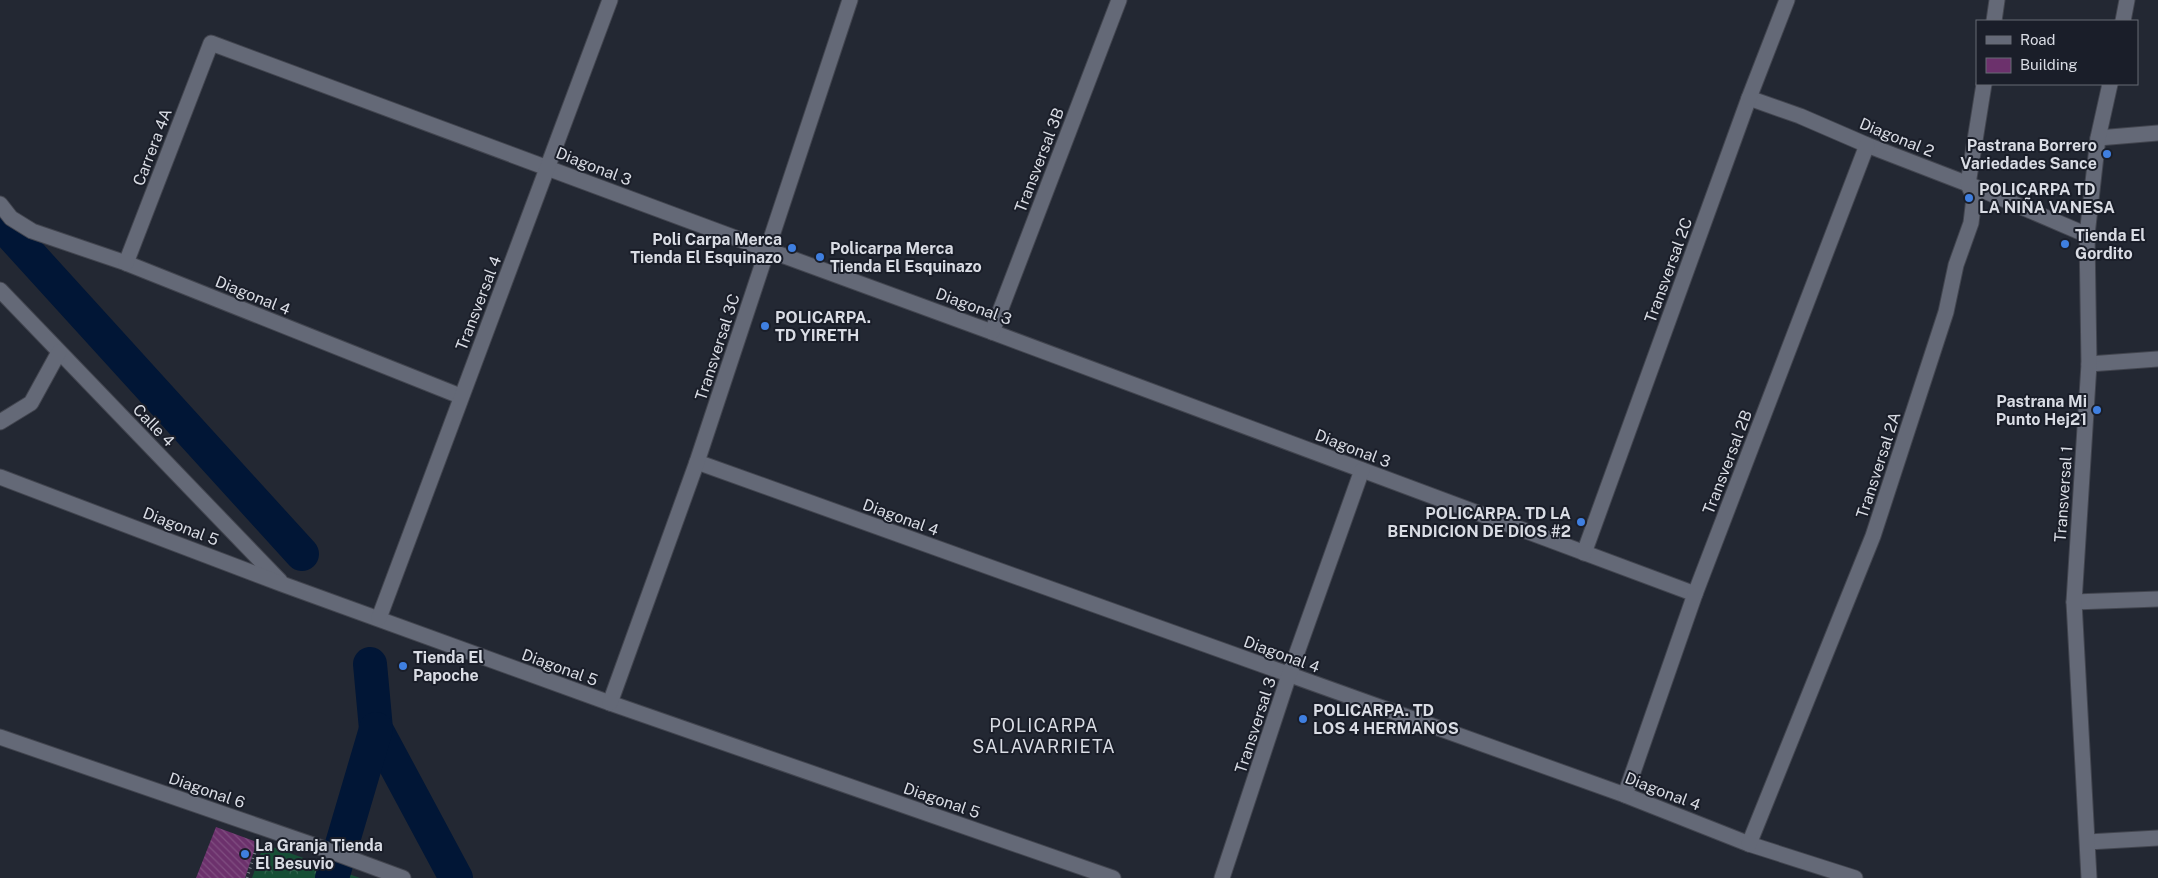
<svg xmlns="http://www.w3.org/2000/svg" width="2158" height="878" viewBox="0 0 2158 878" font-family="'Public Sans',sans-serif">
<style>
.park{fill:url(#park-crowns)}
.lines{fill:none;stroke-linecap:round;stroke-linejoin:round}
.canal{stroke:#011636;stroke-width:34}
.building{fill:url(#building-back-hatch)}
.minor-casing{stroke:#42454f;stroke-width:17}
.path{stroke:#7f838d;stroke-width:3;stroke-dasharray:1 4;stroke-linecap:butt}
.minor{stroke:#646977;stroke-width:15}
.shop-dot{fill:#3f7fe0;stroke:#1a1e29;stroke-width:2}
.labels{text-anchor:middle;stroke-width:4;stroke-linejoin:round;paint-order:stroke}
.street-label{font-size:16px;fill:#d9dce4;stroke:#1a1e29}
.poi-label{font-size:16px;font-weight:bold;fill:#d9dce4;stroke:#1a1e29;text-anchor:start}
.neighbourhood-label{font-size:18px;letter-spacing:1px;fill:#d9dce4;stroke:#1a1e29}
</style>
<defs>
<pattern id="park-crowns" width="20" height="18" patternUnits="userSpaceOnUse" patternTransform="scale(1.25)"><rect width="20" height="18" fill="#164f36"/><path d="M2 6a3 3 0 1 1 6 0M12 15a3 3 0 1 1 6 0" fill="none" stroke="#376853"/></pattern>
<pattern id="building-back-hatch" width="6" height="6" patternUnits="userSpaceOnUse" patternTransform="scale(1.25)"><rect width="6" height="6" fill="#6c316c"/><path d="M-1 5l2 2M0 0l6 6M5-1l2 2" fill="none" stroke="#804e81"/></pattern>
</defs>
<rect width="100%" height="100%" fill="#232833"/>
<polygon class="park" points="264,844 360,878 252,878"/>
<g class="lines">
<g class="canal">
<polyline points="0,222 302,554"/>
<polyline points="370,664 376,729 456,878"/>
<polyline points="332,878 376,729"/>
</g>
</g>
<polygon class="building" points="216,827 257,842 245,878 196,878"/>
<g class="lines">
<g class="minor-casing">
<g id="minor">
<polyline points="1994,21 1997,0"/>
<polyline points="2123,21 2127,0"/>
<polyline points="1749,98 1800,116 1867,145 1968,184 2087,235"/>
<polyline points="2098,138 2158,133"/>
<polyline points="0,204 11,218 32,231 126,263 460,396"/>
<polyline points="126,263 211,43 768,250 992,332 1695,594"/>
<polyline points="0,290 280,581"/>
<polyline points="992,332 1119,0"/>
<polyline points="2089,364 2158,359"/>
<polyline points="0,422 31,403 59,352"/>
<polyline points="697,462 1625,795 1749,844 1855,878"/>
<polyline points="0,477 282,584 610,703 1113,878"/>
<polyline points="1584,553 1749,98 1787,0"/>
<polyline points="2074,602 2158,599"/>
<path d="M379 618C455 412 534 207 610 0"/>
<polyline points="610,703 697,462 850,0"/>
<polyline points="0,737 319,847 403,878"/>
<polyline points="1625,795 1695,594 1867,145"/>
<polyline points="2088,842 2158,838"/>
<polyline points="1749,844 1873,536 1946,312 1956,265 1971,223 1974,198 1968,184 1984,84"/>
<polyline points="1222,878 1289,675 1362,470"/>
<polyline points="2089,878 2074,602 2089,364 2087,235 2098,138 2110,84"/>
</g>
</g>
<polyline class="path" points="247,878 256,849"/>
<use href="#minor" class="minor"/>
</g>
<g class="shop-dot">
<circle cx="2107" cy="154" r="5"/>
<circle cx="1969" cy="198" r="5"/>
<circle cx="2065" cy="244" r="5"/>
<circle cx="792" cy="248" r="5"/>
<circle cx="820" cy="257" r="5"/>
<circle cx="765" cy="326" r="5"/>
<circle cx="2097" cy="410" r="5"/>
<circle cx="1581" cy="522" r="5"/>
<circle cx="403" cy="666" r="5"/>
<circle cx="1303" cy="719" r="5"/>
<circle cx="245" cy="854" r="5"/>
</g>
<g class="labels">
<g class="street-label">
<text transform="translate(1897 137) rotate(22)" y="6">Diagonal 2</text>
<text transform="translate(152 147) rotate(-69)" y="6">Carrera 4A</text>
<text transform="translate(1039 160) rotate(-69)" y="6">Transversal 3B</text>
<text transform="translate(594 166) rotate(21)" y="6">Diagonal 3</text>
<text transform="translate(1668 270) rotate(-70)" y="6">Transversal 2C</text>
<text transform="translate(253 295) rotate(22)" y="6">Diagonal 4</text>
<text transform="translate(478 303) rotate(-69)" y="6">Transversal 4</text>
<text transform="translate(974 306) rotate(20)" y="6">Diagonal 3</text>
<text transform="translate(717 347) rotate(-72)" y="6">Transversal 3C</text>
<text transform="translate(154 425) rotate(46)" y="6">Calle 4</text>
<text transform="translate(1353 448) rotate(21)" y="6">Diagonal 3</text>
<text transform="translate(1727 462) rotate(-69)" y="6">Transversal 2B</text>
<text transform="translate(1878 465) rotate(-72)" y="6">Transversal 2A</text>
<text transform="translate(2063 494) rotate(-86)" y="6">Transversal 1</text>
<text transform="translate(901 517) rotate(20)" y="6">Diagonal 4</text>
<text transform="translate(181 526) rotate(21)" y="6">Diagonal 5</text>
<text transform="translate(1282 654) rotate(20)" y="6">Diagonal 4</text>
<text transform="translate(560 667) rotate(20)" y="6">Diagonal 5</text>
<text transform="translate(1255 725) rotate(-72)" y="6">Transversal 3</text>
<text transform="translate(207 790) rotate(19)" y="6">Diagonal 6</text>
<text transform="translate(1663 791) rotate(21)" y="6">Diagonal 4</text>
<text transform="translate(942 800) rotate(19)" y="6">Diagonal 5</text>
</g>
<g class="poi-label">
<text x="2097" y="151" text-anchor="end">Pastrana Borrero<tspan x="2097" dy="18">Variedades Sance</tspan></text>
<text x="1979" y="195">POLICARPA TD<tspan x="1979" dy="18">LA NIÑA VANESA</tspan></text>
<text x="2075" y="241">Tienda El<tspan x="2075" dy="18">Gordito</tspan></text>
<text x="782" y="245" text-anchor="end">Poli Carpa Merca<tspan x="782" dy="18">Tienda El Esquinazo</tspan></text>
<text x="830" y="254">Policarpa Merca<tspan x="830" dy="18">Tienda El Esquinazo</tspan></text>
<text x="775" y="323">POLICARPA.<tspan x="775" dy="18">TD YIRETH</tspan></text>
<text x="2087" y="407" text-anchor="end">Pastrana Mi<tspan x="2087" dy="18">Punto Hej21</tspan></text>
<text x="1571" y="519" text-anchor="end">POLICARPA. TD LA<tspan x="1571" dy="18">BENDICION DE DIOS #2</tspan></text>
<text x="413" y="663">Tienda El<tspan x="413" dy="18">Papoche</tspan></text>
<text x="1313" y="716">POLICARPA. TD<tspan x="1313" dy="18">LOS 4 HERMANOS</tspan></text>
<text x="255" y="851">La Granja Tienda<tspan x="255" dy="18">El Besuvio</tspan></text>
</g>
<g class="neighbourhood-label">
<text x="1044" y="732">POLICARPA<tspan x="1044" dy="21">SALAVARRIETA</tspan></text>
</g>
</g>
<rect x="1976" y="20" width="162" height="65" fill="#1a1e29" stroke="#666a74"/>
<rect x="1986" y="36" width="25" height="8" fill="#646977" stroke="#666a74"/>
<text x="2020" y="45" font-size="15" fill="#d9dce4">Road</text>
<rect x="1986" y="58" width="25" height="15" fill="#6c316c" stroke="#666a74"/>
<text x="2020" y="70" font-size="15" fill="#d9dce4">Building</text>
</svg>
